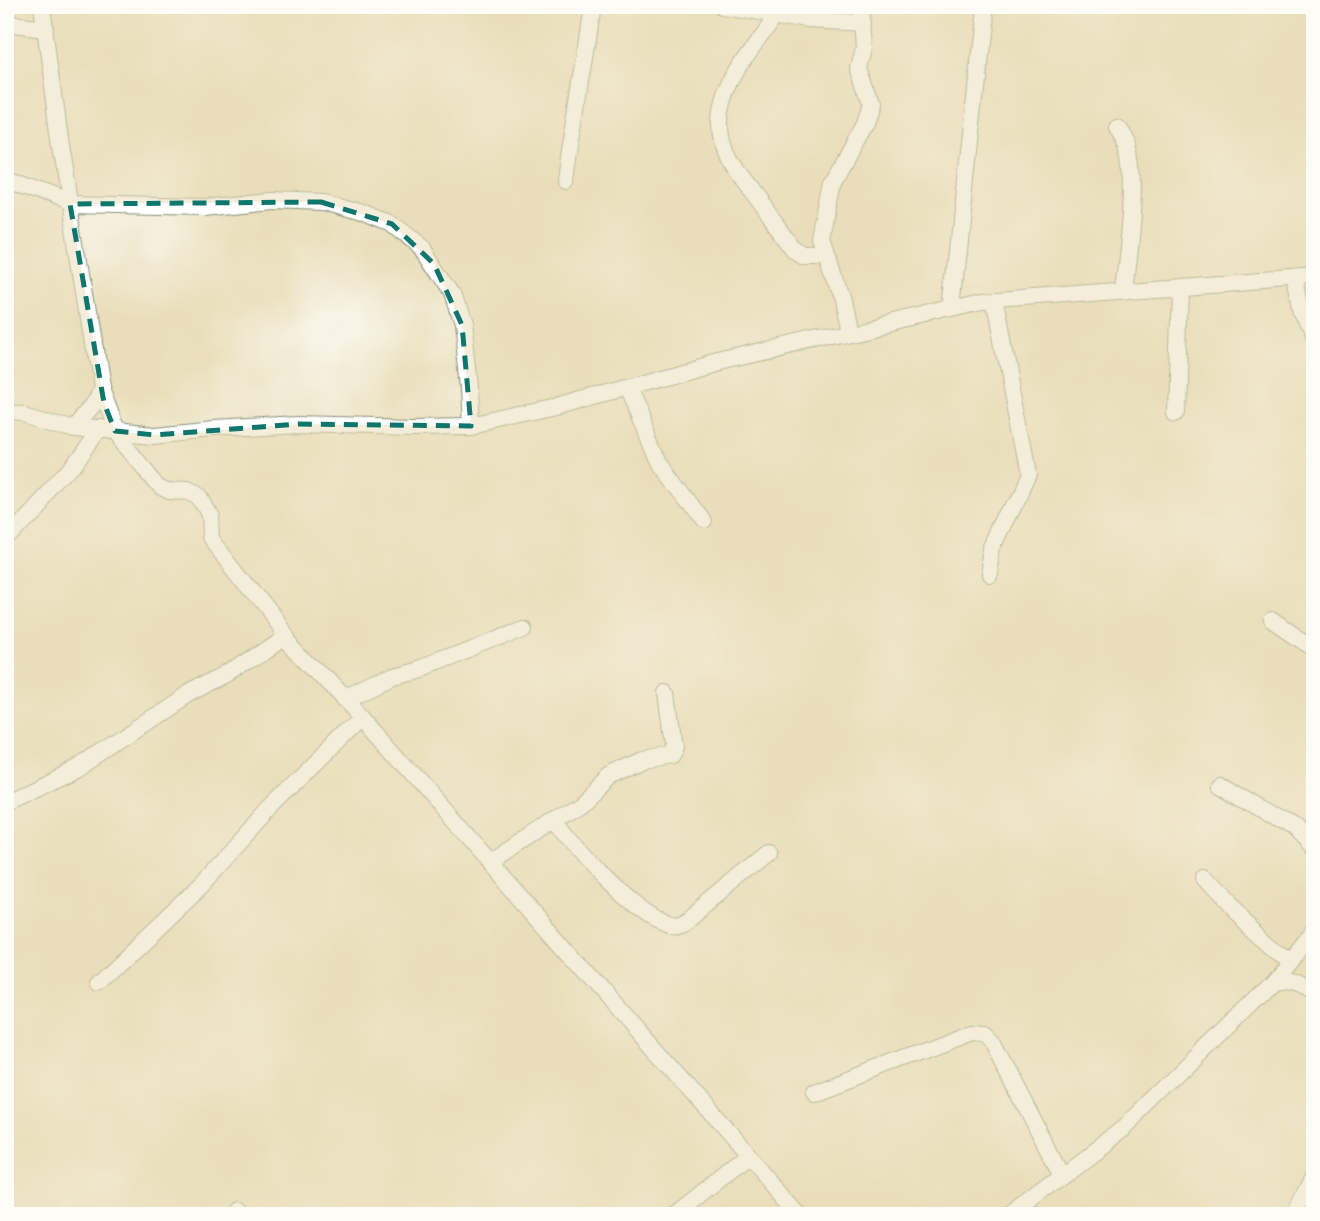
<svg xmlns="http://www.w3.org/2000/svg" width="1320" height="1221" viewBox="0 0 1320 1221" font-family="Dekko,sans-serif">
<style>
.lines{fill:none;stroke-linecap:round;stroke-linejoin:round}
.minor-casing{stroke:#848e76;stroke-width:18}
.minor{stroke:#fff;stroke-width:16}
.marked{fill:none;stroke:#0f766e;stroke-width:5;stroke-dasharray:14 9;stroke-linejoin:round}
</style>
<rect width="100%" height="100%" fill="#fdfcf7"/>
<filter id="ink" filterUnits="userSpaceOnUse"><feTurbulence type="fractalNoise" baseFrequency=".0143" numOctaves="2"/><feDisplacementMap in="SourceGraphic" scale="14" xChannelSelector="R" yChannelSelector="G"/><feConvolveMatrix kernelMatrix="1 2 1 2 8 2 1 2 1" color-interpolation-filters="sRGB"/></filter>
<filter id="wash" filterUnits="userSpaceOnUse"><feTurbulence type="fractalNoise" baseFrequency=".00686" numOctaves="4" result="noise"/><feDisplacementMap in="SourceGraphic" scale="28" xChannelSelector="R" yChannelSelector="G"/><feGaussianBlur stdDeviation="1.57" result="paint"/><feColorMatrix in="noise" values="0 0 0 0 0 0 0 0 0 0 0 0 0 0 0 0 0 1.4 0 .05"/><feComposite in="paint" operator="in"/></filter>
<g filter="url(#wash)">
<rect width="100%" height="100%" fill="#e9deb9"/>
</g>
<g filter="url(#ink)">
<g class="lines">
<g class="minor-casing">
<g id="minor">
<polyline points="42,5 60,138 99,390 115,431 160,486 169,490 189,491 199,496 210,515 211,538 286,635 363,717 801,1216"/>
<polyline points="722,5 811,20 863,23"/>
<path d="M777 14C763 37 743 57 732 82 709 130 724 156 754 194 768 213 782 232 796 250L805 256H825"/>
<polyline points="5,23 46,28"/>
<path d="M1117 125C1121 133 1126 141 1128 150 1138 183 1126 255 1123 292"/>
<polyline points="5,179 70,204 205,207 272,200 321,202 364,213 392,224 422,248 452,294 462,325 469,388 471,426"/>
<path d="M566 181C573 122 585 64 593 5"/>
<polyline points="1295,279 1303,315 1315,343"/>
<polyline points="952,309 983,5"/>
<polyline points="848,331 841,299 822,241 833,181 865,123 871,104 859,68 864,48 861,5"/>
<polyline points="627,388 659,461 704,523"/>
<polyline points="5,411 25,412 73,427 155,435 214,429 298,424 413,427 471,426 556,407 717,362 983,302 1315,277"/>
<polyline points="1176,412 1180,288"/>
<polyline points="73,427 92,405 99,390"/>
<polyline points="6,538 71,468 98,429"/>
<polyline points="990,574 994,550 1028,475 994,301"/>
<polyline points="1273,621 1315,650"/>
<polyline points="345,699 392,676 419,669 525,627"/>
<polyline points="1220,784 1295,829 1315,850"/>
<polyline points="5,802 79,767 188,695 227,675 286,635"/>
<path d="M554 820C575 849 635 915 669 925 677 927 683 923 689 919L769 853"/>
<polyline points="490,862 581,802 608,776 642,760 670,755 674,746 667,693"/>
<polyline points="1205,881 1228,906 1290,960"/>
<polyline points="99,982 201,885 271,808 363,717"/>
<polyline points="1272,983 1315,930"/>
<polyline points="814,1092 972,1032 985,1033 993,1041 1062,1174"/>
<polyline points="234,1211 235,1216"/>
<polyline points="673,1216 748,1156"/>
<path d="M1007 1216 1125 1127 1272 983C1289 979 1301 986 1315 996"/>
<polyline points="1294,1216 1315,1175"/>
</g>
</g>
<use href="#minor" class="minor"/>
</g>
</g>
<path d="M0 0H1320V1221H0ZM321 202 392 224 434 264 462 325 471 426 298 424 155 435 115 431 104 403 70 204Z" fill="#e9deb9" fill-opacity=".55" fill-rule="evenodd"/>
<path class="marked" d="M321 202 392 224 434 264 462 325 471 426 298 424 155 435 115 431 104 403 70 204Z"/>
<rect width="1320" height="1221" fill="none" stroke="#fdfcf7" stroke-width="28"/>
</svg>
